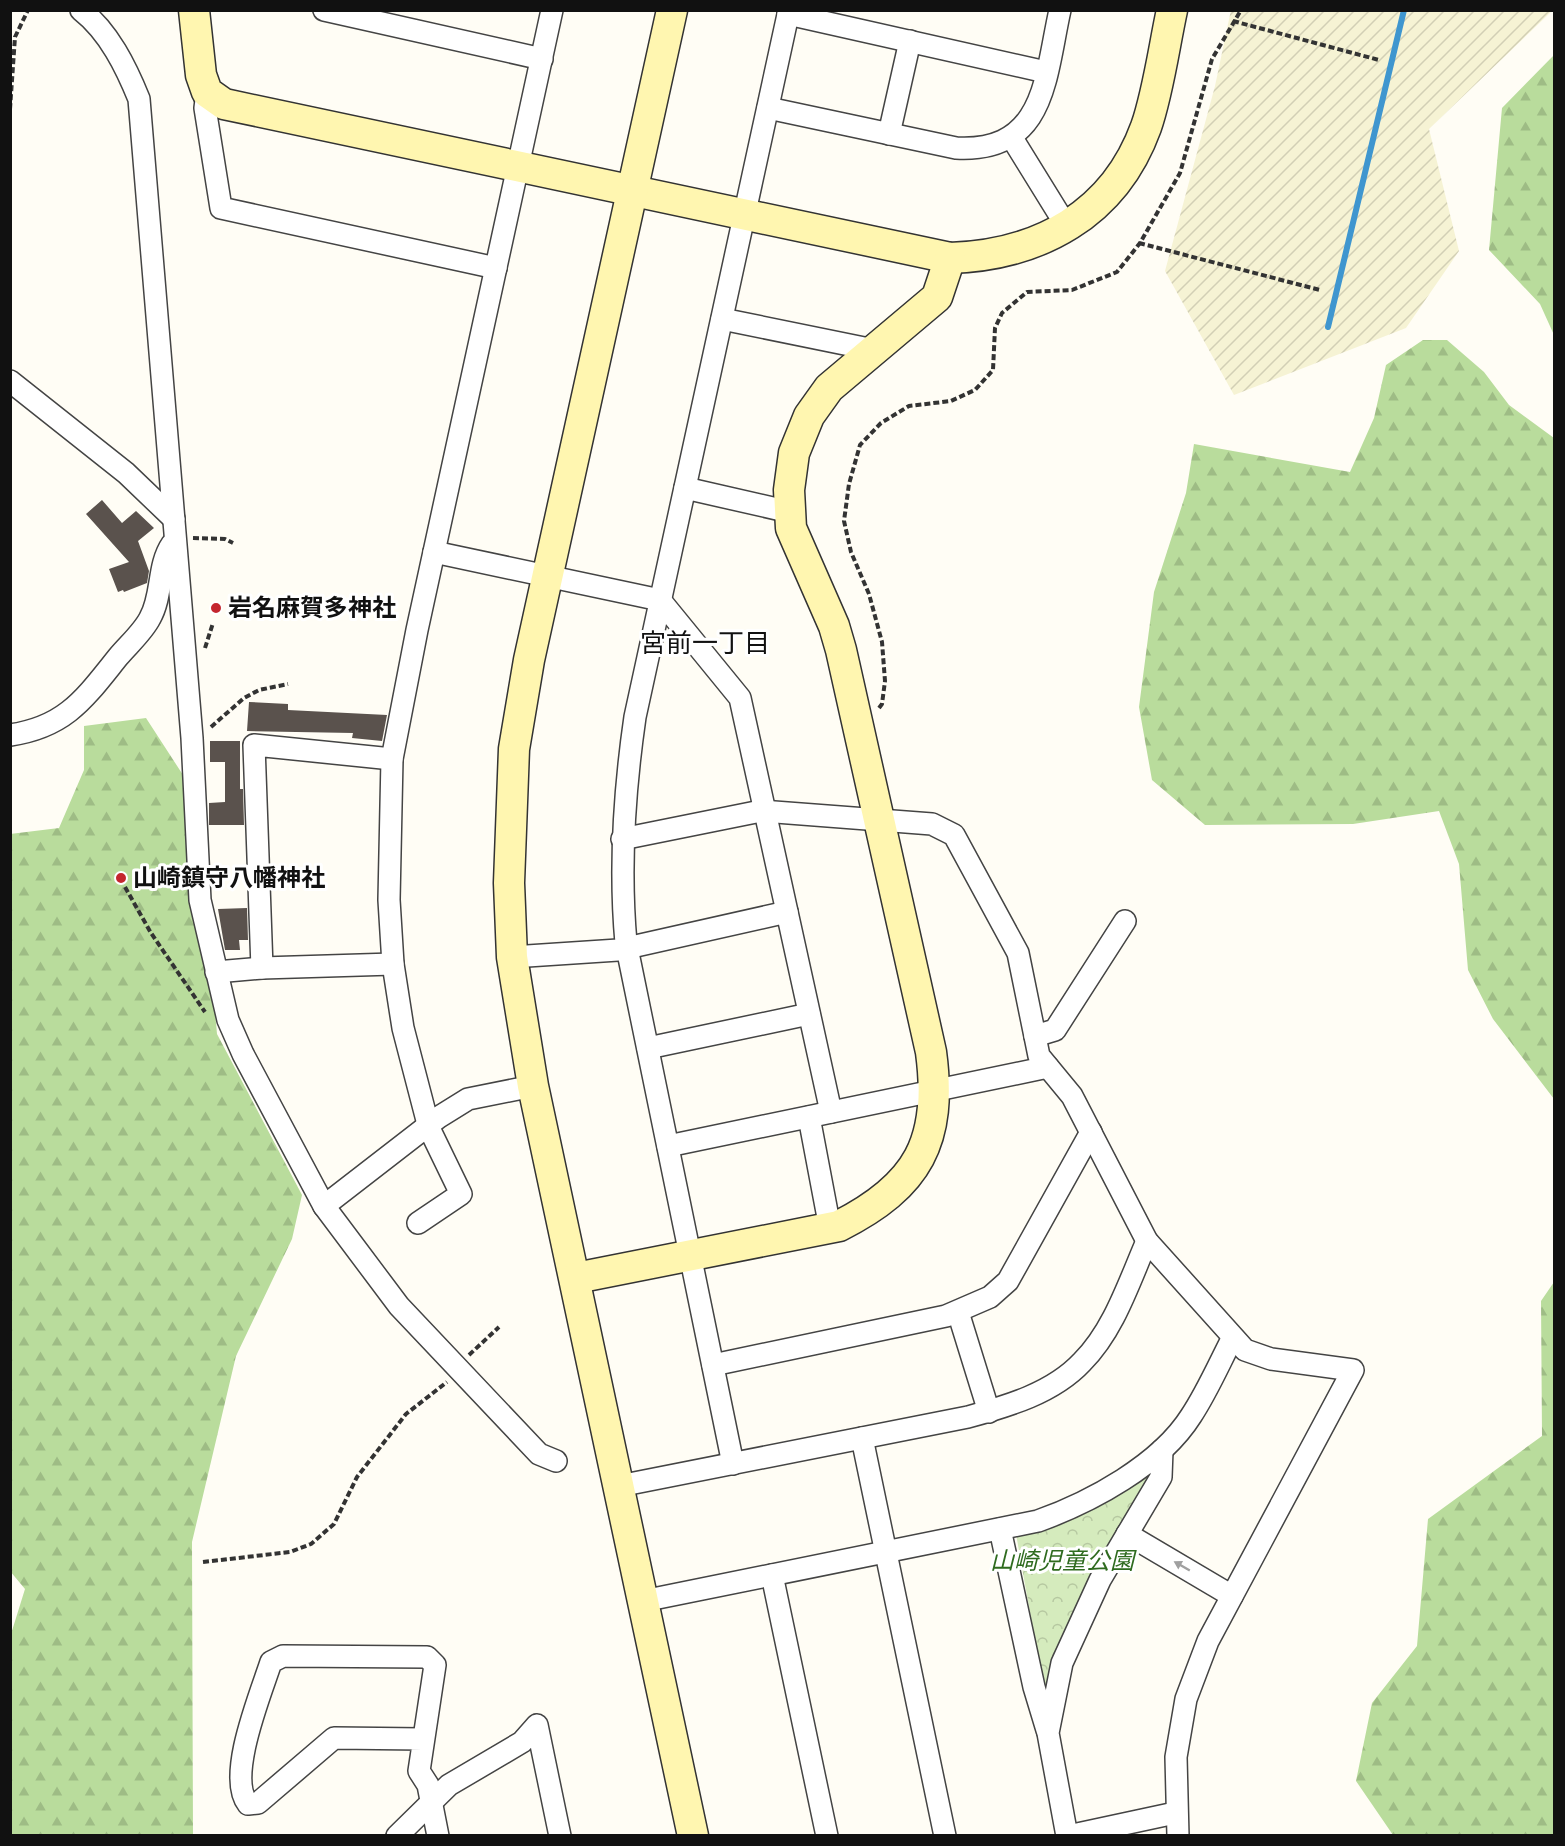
<svg xmlns="http://www.w3.org/2000/svg" width="1565" height="1846" viewBox="0 0 1565 1846" font-family="Spectral,'Noto Sans JP',serif">
<style>
.farmland{fill:url(#farmland-furrows)}
.forest{fill:url(#forest-firs)}
.park{fill:url(#park-crowns)}
.lines{fill:none;stroke-linecap:round;stroke-linejoin:round}
.stream{stroke:#3f96cf;stroke-width:6}
.building{fill:#5a524d}
.street-casing{stroke:#444;stroke-width:24}
.secondary-casing{stroke:#333;stroke-width:33}
.path{stroke:#333;stroke-width:4;stroke-dasharray:6 3;stroke-linecap:butt}
.street{stroke:#fff;stroke-width:21}
.secondary{stroke:#fff6b0;stroke-width:30}
.oneway{fill:#a0a0a0}
.poi-dot{fill:#c4262e;stroke:#fff;stroke-width:2}
.labels{text-anchor:middle;stroke-width:6;stroke-linejoin:round;paint-order:stroke}
.poi-label{font-size:24px;font-weight:bold;fill:#111;stroke:#fff;text-anchor:start}
.park-label{font-size:24px;font-style:italic;fill:#2f6b1f;stroke:#fff}
.neighbourhood-label{font-size:26px;fill:#111;stroke:#fff}
</style>
<defs>
<pattern id="farmland-furrows" width="10" height="10" patternUnits="userSpaceOnUse" patternTransform="scale(1.5)"><rect width="10" height="10" fill="#f6f3d4"/><path d="M-1 1l2-2M0 10L10 0M9 11l2-2" fill="none" stroke="#d2cfb5"/></pattern>
<pattern id="forest-firs" width="22" height="20" patternUnits="userSpaceOnUse" patternTransform="scale(1.5)"><rect width="22" height="20" fill="#b9dc9c"/><path d="M5 1l3.5 6h-7zM16 11l3.5 6h-7z" fill="#9ebc85"/></pattern>
<pattern id="park-crowns" width="20" height="18" patternUnits="userSpaceOnUse" patternTransform="scale(1.5)"><rect width="20" height="18" fill="#d5ebbd"/><path d="M2 6a3 3 0 1 1 6 0M12 15a3 3 0 1 1 6 0" fill="none" stroke="#b6c8a1"/></pattern>
</defs>
<rect width="100%" height="100%" fill="#fffdf5"/>
<polygon class="farmland" points="1231,10 1552,11 1429,129 1459,251 1406,328 1234,395 1165,271 1215,86"/>
<g class="forest">
<polygon points="1554,55 1554,335 1540,304 1489,250 1502,108"/>
<polygon points="1423,340 1447,340 1484,372 1509,405 1554,438 1554,1099 1493,1019 1468,970 1459,864 1439,811 1353,824 1205,825 1152,780 1139,707 1154,592 1186,493 1194,444 1350,472 1374,418 1386,365"/>
<polygon points="146,718 196,795 217,1034 302,1195 292,1239 236,1356 192,1542 193,1835 11,1835 11,1634 25,1589 10,1571 10,834 59,828 84,770 84,726"/>
<polygon points="1554,1282 1554,1835 1393,1835 1356,1781 1372,1703 1417,1646 1428,1519 1542,1436 1541,1301"/>
</g>
<polygon class="park" points="1149,1473 1154,1476 1052,1685 1044,1691 1016,1534"/>
<g class="lines">
<polyline class="stream" points="1328,327 1404,10"/>
</g>
<g class="building">
<polygon points="102,500 122,523 136,511 154,528 138,541 149,571 147,583 124,592 123,590 118,592 109,569 129,562 86,514"/>
<polygon points="249,702 288,704 288,710 387,715 382,741 352,738 353,733 247,731"/>
<polygon points="210,741 240,741 240,789 243,789 244,825 209,825 209,803 225,802 225,762 210,762"/>
<polygon points="247,908 248,940 239,940 240,950 225,950 218,909"/>
</g>
<g class="lines">
<g class="street-casing">
<g id="street">
<path d="M81 10C109 32 126 67 139 99L192 738 200 900 228 1020 243 1054 324 1206"/>
<polyline points="324,10 542,59"/>
<polyline points="788,14 1046,72"/>
<polyline points="207,92 205,108 221,208 496,268"/>
<path d="M768 108 956 148C1046 153 1045 77 1060 10"/>
<polyline points="889,134 910,41"/>
<polyline points="1012,138 1067,227"/>
<polyline points="722,319 874,350"/>
<polyline points="10,381 126,473 174,519"/>
<polyline points="685,488 790,512"/>
<polyline points="434,552 660,600 740,698 831,1112"/>
<path d="M10 735C66 727 85 698 118 657 128 645 143 632 150 618 163 595 157 566 172 544"/>
<polyline points="622,839 761,811 932,824 954,835 1018,953 1039,1056 1072,1096 1147,1241 1245,1350 1271,1359 1353,1370 1208,1641 1186,1699 1176,1757 1178,1836"/>
<polyline points="512,957 618,950 787,912"/>
<polyline points="262,968 254,745 392,759"/>
<polyline points="216,972 262,968 393,964"/>
<polyline points="1035,1036 1055,1030 1125,921"/>
<polyline points="648,1048 809,1014"/>
<polyline points="533,1086 468,1099 439,1117 324,1206 399,1306 539,1454 556,1461"/>
<polyline points="809,1117 830,1228"/>
<polyline points="668,1146 1048,1067"/>
<polyline points="418,1223 461,1194 429,1128 403,1028 393,964 389,900 392,759 417,630 552,10"/>
<polyline points="958,1312 989,1412"/>
<polyline points="713,1365 946,1316 990,1297 1008,1281 1091,1132"/>
<polyline points="862,1438 945,1836"/>
<path d="M733 1464 626 943C619 866 624 793 635 717L789 10"/>
<path d="M619 1486 968 1417C1008 1406 1053 1393 1082 1362 1114 1330 1129 1282 1147 1241"/>
<polyline points="1000,1529 1034,1687 1047,1730"/>
<polyline points="1127,1534 1232,1596"/>
<polyline points="772,1575 827,1836"/>
<path d="M643 1601 1038 1521C1091 1502 1160 1465 1191 1416 1207 1392 1219 1364 1232 1339"/>
<path d="M423 1739 334 1738 258 1803 248 1804C226 1777 261 1693 271 1662L283 1656 427 1657 435 1665 419 1771 428 1785 438 1836"/>
<polyline points="397,1836 449,1785 522,1742 537,1725 560,1836"/>
<polyline points="1067,1836 1048,1733 1062,1663 1100,1580 1161,1477 1162,1450"/>
<polyline points="1068,1836 1175,1813"/>
</g>
</g>
<g class="secondary-casing">
<g id="secondary">
<path d="M194 10 201 75 207 92 224 104 950 258C1039 255 1114 215 1146 127 1158 93 1164 47 1172 10"/>
<polyline points="672,10 529,660 514,749 509,883 512,957 533,1086 693,1836"/>
<path d="M576 1278 839 1226C918 1186 943 1141 931 1052L841 650 834 626 791 528 789 490 794 453 809 416 829 388 937 297 950 258"/>
</g>
</g>
<g class="path">
<polyline points="1233,21 1379,60"/>
<polyline points="10,109 15,37 28,10"/>
<polyline points="1139,243 1320,290"/>
<polyline points="193,538 225,539 233,543"/>
<polyline points="205,648 213,623"/>
<polyline points="879,708 882,704 885,681 882,642 869,594 851,552 844,521 849,484 860,445 881,423 909,406 951,401 975,390 993,370 995,328 1002,313 1027,292 1072,290 1117,272 1140,243 1180,173 1212,59 1241,10"/>
<polyline points="211,727 244,698 259,690 288,684"/>
<polyline points="125,887 151,933 205,1012"/>
<polyline points="469,1355 499,1327"/>
<polyline points="203,1562 290,1552 311,1544 334,1524 357,1477 406,1414 447,1382"/>
</g>
<use href="#street" class="street"/>
<use href="#secondary" class="secondary"/>
</g>
<defs><path id="oneway-solid" d="M-6-.8H1V-3.2L6.5 0L1 3.2V.8H-6Z" transform="scale(1.5)"/></defs>
<use class="oneway" href="#oneway-solid" transform="translate(1182 1566) rotate(-150)"/>
<g class="poi-dot">
<circle cx="216" cy="608" r="6"/>
<circle cx="121" cy="878" r="6"/>
</g>
<g class="labels">
<g class="poi-label">
<text x="228" y="616">岩名麻賀多神社</text>
<text x="133" y="886">山崎鎮守八幡神社</text>
</g>
<g class="park-label">
<text x="1062" y="1569">山崎児童公園</text>
</g>
<g class="neighbourhood-label">
<text x="705" y="652">宮前一丁目</text>
</g>
</g>
<rect width="1565" height="1846" fill="none" stroke="#111111" stroke-width="24"/>
</svg>
